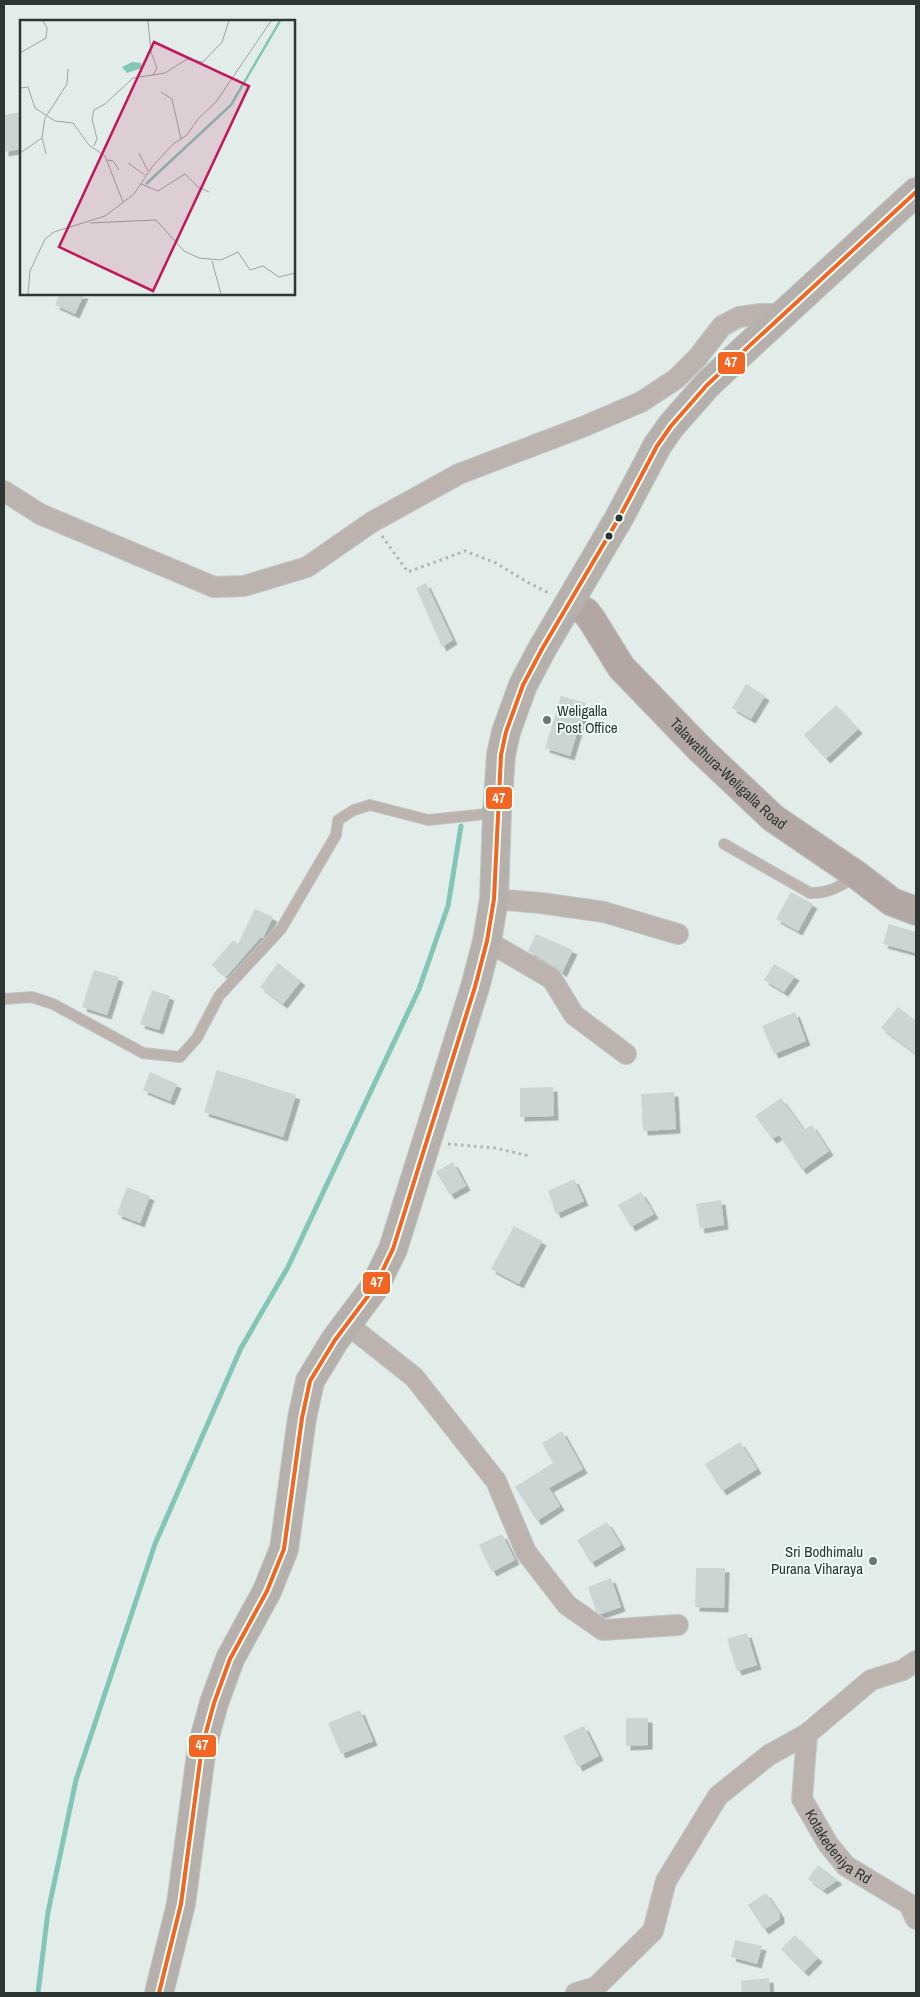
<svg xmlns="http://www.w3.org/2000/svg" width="920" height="1997" viewBox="0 0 920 1997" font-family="'Archivo Narrow',sans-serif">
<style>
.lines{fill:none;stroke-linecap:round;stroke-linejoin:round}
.stream{stroke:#83c6b6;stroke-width:5}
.building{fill:#cbd5d2;filter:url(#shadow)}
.lane-casing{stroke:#bfc8c5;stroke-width:12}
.street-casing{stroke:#bfc8c5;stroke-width:22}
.secondary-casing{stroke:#bfc8c5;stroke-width:30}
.highway-casing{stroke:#bfc8c5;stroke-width:30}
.path{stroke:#b5b2af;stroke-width:3;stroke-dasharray:2.5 4;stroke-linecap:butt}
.lane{stroke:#bcb3af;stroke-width:10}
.street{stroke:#bcb3af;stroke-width:20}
.secondary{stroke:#b2a7a3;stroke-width:28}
.highway{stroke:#b5b0ab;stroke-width:28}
.bus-1-casing{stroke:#eefff9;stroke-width:8}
.bus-1{stroke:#f26522;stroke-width:4}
.bus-dot{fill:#2d3633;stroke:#eefff9;stroke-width:2}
.poi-dot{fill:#6c7673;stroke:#eefff9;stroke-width:2}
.labels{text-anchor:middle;stroke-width:4;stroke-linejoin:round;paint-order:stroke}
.poi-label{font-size:15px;fill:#2d3633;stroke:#eefff9;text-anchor:start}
.street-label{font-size:15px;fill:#2d3633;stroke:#eefff9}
.inset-river{fill:none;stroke:#83c6b6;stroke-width:2.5}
.inset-road{fill:none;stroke:#9aa4a1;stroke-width:1}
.view{fill:#c2185b;fill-opacity:0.15;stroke:#c2185b;stroke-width:2.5}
.inset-edge{fill:none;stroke:#2d3633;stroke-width:2.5}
.line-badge{stroke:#eefff9;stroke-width:2}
.badge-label{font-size:14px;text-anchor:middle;font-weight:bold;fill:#fff}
</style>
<defs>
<filter id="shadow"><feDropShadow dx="4.5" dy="4.5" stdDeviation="0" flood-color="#0004"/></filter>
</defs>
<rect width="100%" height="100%" fill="#e2edea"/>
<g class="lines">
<polyline class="stream" points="38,1993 48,1912 76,1780 155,1544 241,1348 288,1267 419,989 448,906 461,826"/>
</g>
<g class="building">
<polygon points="21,112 21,149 4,152 4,115"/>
<polygon points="60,294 84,294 75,314 55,305"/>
<polygon points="426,583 453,640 442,647 416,588"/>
<polygon points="746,684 765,696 751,719 732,708"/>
<polygon points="561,696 586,703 570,756 545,748"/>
<polygon points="836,705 858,729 826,759 804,735"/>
<polygon points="791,892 813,904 798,931 776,919"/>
<polygon points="255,909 273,917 263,938 260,938 226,977 212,965 233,940 238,944"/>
<polygon points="889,924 916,932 916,953 883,944"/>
<polygon points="536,934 573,950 562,973 558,969 528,951"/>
<polygon points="278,963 301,981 283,1004 260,987"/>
<polygon points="774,964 795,976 784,992 764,980"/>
<polygon points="94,970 119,977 107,1015 82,1007"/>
<polygon points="152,990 170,996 159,1030 140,1024"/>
<polygon points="898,1007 916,1021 916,1054 881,1028"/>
<polygon points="795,1012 806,1041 774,1054 762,1026"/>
<polygon points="217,1070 296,1095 283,1137 204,1112"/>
<polygon points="150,1072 177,1084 170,1101 143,1090"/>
<polygon points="553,1087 554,1116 520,1117 520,1088"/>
<polygon points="674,1092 676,1129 643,1131 641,1094"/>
<polygon points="781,1098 804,1130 812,1125 829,1151 802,1170 779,1135 772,1139 755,1116"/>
<polygon points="453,1162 466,1186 450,1195 436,1172"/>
<polygon points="574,1179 584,1201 556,1214 548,1191"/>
<polygon points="127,1187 150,1196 140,1223 117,1214"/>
<polygon points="641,1192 654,1214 631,1227 618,1205"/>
<polygon points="721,1200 724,1225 700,1229 696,1204"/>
<polygon points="514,1226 542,1241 519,1284 491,1269"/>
<polygon points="562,1431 583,1469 549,1488 560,1506 537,1521 515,1487 553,1463 542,1443"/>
<polygon points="740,1442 757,1469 722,1491 705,1464"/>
<polygon points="607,1522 621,1545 591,1563 577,1540"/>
<polygon points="502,1534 515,1560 492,1572 479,1545"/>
<polygon points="696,1568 725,1568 724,1608 695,1607"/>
<polygon points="611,1578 621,1607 601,1614 596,1611 588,1587"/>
<polygon points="747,1633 757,1665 737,1671 727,1639"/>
<polygon points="360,1710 373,1741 341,1754 328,1723"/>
<polygon points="626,1718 648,1718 648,1745 626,1746"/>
<polygon points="584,1726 599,1756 578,1767 563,1736"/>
<polygon points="818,1865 838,1880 823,1890 808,1879"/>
<polygon points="766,1893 780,1914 780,1919 764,1930 748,1905"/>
<polygon points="795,1935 818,1958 804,1972 781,1949"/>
<polygon points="735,1940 762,1946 757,1964 731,1957"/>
<polygon points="769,1978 770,1993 742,1993 741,1981"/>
</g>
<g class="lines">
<g class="lane-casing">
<g id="lane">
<path d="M724 844 810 893C828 894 840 886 855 877"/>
<polyline points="4,999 32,997 53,1004 143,1053 180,1057 197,1038 219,996 281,929 336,835 338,820 354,810 370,805 428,820 496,813"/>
</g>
</g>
<g class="street-casing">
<g id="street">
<polyline points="4,491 40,514 214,587 244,586 307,567 372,522 459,474 585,426 641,402 676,379 698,357 722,326 739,317 761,314 781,314"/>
<polyline points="494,899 541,903 604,912 678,934"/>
<polyline points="487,941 552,979 574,1015 626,1054"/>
<polyline points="347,1324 414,1377 496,1481 526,1552 567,1605 603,1630 678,1625"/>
<path id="s1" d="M916 1661 903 1670 871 1680 807 1734 802 1799 828 1844 846 1866 909 1904 916 1919"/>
<polyline points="576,1993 596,1987 653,1931 666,1881 718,1796 769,1755 807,1734"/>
</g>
</g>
<g class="secondary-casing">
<g id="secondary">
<path id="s2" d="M570 603 586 612 592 620 621 667 700 749 773 818 858 876 892 902 916 911"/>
</g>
</g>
<g class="highway-casing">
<polyline id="highway" points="159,1993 181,1904 202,1747 214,1703 230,1659 267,1591 284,1549 302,1418 310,1381 335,1340 374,1288 393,1249 475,987 487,941 494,899 497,813 501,755 506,732 523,685 542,649 619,518 657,446 671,426 707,385 742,352 916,192"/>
</g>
<g class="path">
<polyline points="382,536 408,572 465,551 496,563 527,582 551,594"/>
<polyline points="448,1144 495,1148 529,1156"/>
</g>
<use href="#lane" class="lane"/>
<use href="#street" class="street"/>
<use href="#secondary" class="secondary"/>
<use href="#highway" class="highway"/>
<g class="bus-1-casing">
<polyline id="bus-1" points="159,1993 181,1904 202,1747 214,1703 230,1659 267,1591 284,1549 302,1418 310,1381 335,1340 374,1288 393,1249 475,987 487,941 494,899 501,755 506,732 523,685 542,649 619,518 657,446 671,426 707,385 916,192"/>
</g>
<use href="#bus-1" class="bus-1"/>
</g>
<g class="bus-dot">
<circle cx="619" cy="518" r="4.5"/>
<circle cx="609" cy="536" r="4.5"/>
</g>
<g class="poi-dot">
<circle cx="547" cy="720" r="5"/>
<circle cx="873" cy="1561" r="5"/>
</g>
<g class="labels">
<g class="poi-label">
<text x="557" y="716">Weligalla<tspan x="557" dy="17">Post Office</tspan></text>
<text x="863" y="1557" text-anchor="end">Sri Bodhimalu<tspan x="863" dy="17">Purana Viharaya</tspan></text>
</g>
<g class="street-label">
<text dy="5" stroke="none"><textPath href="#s2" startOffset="235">Talawathura-Weligalla Road</textPath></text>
<text dy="5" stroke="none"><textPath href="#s1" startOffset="259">Kotakedeniya Rd</textPath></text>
</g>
</g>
<g transform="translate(20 20)">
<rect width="275" height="275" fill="#e2edea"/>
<path d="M112 42 121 43 122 48 107 53 102 47Z" fill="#83c6b6"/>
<path class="inset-river" d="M126 164 211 85 260 1"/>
<path class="inset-road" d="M0 33 26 18 27 8 23 1M133 55 145 53 167 39 183 42 202 22 209 1M0 68 8 67 15 88 35 101 53 103 69 125 85 136 103 182M141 72 152 79 161 119M22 118 26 134M74 126 77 119 72 99 74 90 85 84 113 58 133 55 137 48 131 32 128 1M0 133 22 118 25 98 47 64 48 49M119 133 128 151M87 140 93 141 99 150M108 143 125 155M121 164 138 171 165 154 178 167 189 172M70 203 136 200 164 231 179 238 201 240 218 232 230 250 243 246 259 257 275 253M192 241 201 274M8 274 10 251 25 219 34 212 85 196 114 174 132 147 153 124 167 115 178 99 196 82 251 1"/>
<path class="view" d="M134 22 229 66 133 271 39 227Z"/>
<rect width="275" height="275" class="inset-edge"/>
</g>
<g class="line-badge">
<rect x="717" y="351" width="29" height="24" rx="5" fill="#f26522"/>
<rect x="485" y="786" width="28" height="24" rx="5" fill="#f26522"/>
<rect x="362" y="1271" width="29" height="24" rx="5" fill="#f26522"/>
<rect x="188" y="1734" width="29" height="24" rx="5" fill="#f26522"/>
</g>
<g class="badge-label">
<text x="731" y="367">47</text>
<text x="499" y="803">47</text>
<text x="377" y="1287">47</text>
<text x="202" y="1750">47</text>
</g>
<rect width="920" height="1997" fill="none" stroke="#2d3633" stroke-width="10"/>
</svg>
